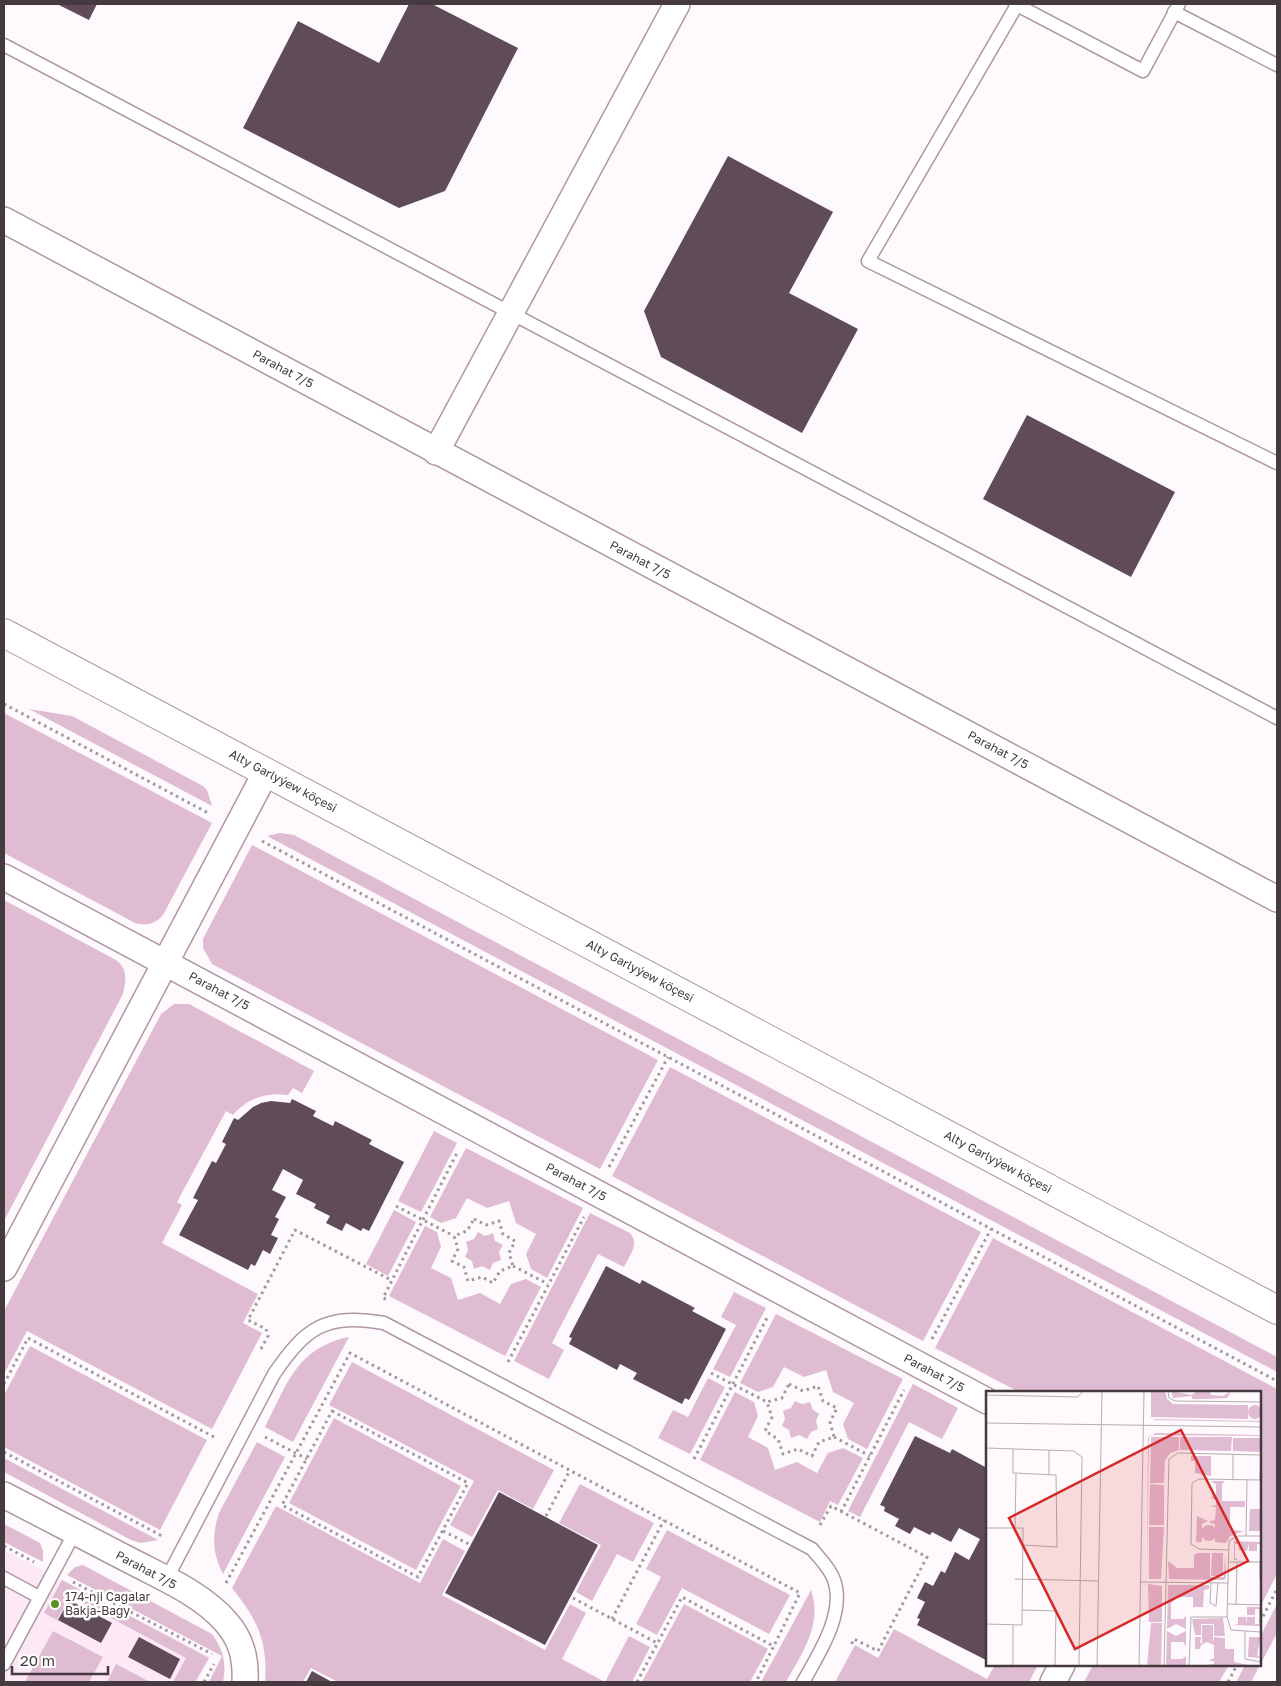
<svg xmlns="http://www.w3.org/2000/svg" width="1281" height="1686" viewBox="0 0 1281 1686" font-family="'Golos Text',sans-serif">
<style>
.built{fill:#fde9f5}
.green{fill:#e0bcd2}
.building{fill:#604b58}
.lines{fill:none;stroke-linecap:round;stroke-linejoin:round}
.service-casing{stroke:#af97a5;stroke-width:15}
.minor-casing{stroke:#af97a5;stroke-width:28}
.tertiary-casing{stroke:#af97a5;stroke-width:30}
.path{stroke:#a0999d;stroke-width:3;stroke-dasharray:2.5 4;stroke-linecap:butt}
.service{stroke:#fff;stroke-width:12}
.minor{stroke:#fff;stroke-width:25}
.tertiary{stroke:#fff;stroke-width:28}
.poi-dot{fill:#5e8f25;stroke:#fff;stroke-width:2}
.labels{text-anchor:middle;stroke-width:5;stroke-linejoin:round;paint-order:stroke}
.street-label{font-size:12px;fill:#443a40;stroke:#fff}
.poi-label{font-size:12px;fill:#443a40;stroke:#fff;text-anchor:start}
.inset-road{fill:none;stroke:#b4adb1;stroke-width:1}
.view{fill:#d62828;fill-opacity:0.15;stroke:#d62828;stroke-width:2.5}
.inset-edge{fill:none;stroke:#443a40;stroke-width:2.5}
</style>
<rect width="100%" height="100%" fill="#fef9fc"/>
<polygon class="built" points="4,1550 210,1657 197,1682 4,1682"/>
<g class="green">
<polygon points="29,709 72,716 203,786 207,790 212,806"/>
<path d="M4 713 212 823 163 915C155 924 147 926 135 923L4 853Z"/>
<polygon points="280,833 294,835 1277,1357 1277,1372 267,836"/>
<polygon points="252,845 658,1060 600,1169 212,964 203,948 203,939"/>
<path d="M4 900 116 960C128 969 126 980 123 994L4 1221Z"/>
<path d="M174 1004H189L314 1071 302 1093 293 1088 288 1095C267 1092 247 1098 233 1115L226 1111 177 1202 182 1205 162 1243 258 1294 243 1323 262 1333 212 1429 27 1331 4 1374V1311L161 1014Z"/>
<polygon points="670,1067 981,1232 923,1341 612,1176"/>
<polygon points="434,1131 457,1143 421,1212 398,1201"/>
<polygon points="466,1148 583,1208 547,1278 531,1269 526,1254 536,1234 516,1223 509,1201 487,1208 467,1198 456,1218 441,1223 430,1217"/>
<polygon points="394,1210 416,1222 388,1276 366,1264"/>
<path d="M590 1213 630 1233C640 1244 629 1256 624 1267L598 1254 552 1343 564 1350 549 1379 514 1361Z"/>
<polygon points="425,1226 437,1232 441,1247 431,1268 451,1278 458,1300 480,1293 500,1304 511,1284 526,1279 541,1287 505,1356 389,1296"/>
<polygon points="478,1232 485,1236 493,1233 495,1241 503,1245 499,1252 501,1260 493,1263 490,1270 482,1266 474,1269 472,1261 465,1257 468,1250 466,1242 474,1239"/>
<polygon points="993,1238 1277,1389 1277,1574 1260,1607 1260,1392 1019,1392 935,1348"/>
<polygon points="734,1292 766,1308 730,1377 713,1369 736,1325 721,1317"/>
<polygon points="776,1314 903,1379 867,1449 848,1439 843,1424 854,1403 833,1392 826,1370 804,1377 784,1367 773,1387 758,1392 740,1383"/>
<path d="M349 1337 293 1442 265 1427C287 1385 296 1348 349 1337Z"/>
<polygon points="30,1346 207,1440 160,1530 4,1447 4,1395"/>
<polygon points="352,1362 554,1470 533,1509 498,1490 472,1537 450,1525 474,1481 329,1405"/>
<polygon points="708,1378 725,1387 690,1454 658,1438 673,1410 688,1417"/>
<polygon points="913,1384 958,1408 942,1439 909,1422 860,1517 848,1511"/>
<polygon points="735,1392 754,1402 758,1416 748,1437 768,1448 775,1470 797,1462 817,1473 828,1453 843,1448 863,1458 838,1505 830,1501 820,1522 700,1460"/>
<polygon points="795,1401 802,1404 810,1402 813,1410 819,1414 816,1421 818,1429 811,1432 807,1439 799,1435 791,1438 789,1430 782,1426 785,1419 783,1411 791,1408"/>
<polygon points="334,1418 461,1486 416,1570 289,1503"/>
<path d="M257 1442 285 1457 223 1574C212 1553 212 1535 219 1513Z"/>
<polygon points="4,1458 158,1540 141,1543 131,1540 4,1472"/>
<polygon points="580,1484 654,1523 633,1562 617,1554 592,1601 576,1592 601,1545 559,1523"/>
<path d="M276 1506 420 1583 443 1539 465 1551 442 1595 545 1650 570 1604 586 1613 562 1659 605 1682 629 1636 650 1647 632 1682H338L311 1668 303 1682H265C268 1641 257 1619 232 1588Z"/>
<polygon points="4,1524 40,1543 43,1551 43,1562 4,1542"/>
<polygon points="667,1530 790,1595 769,1634 682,1588 657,1635 636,1624 661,1577 646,1569"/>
<path d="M83 1565 212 1634C223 1649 227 1664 223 1682H209L222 1656 67 1575 75 1567Z"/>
<polygon points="62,1580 209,1658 195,1682 173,1682 186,1658 70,1596 57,1620 44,1613"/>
<path d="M811 1590C823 1624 802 1653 786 1682H761Z"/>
<polygon points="684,1604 768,1649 750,1682 642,1682"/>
<polygon points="1277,1604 1277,1633 1251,1682 1236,1682 1245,1665 1260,1665 1260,1637"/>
<polygon points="894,1629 987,1679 995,1665 1038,1665 1029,1682 835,1682 855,1645 878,1658"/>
<polygon points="53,1631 103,1657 89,1682 25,1682"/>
<polygon points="116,1664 150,1682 107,1682"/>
<polygon points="1093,1665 1229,1665 1219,1682 1084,1682"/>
</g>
<g class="building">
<polygon points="57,4 97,4 89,20"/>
<polygon points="409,4 432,4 518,48 445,191 399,208 243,128 298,21 379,63"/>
<polygon points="728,156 833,212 789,293 858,329 802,433 661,357 644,311"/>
<polygon points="1027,415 1175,492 1131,577 983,499"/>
<polygon points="292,1099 316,1111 313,1116 333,1126 335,1121 372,1140 369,1144 404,1162 369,1231 363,1228 361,1231 346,1223 342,1231 326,1223 330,1216 314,1208 316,1204 296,1194 303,1180 283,1169 272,1190 286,1197 275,1217 279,1219 271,1235 278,1238 270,1254 263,1250 255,1266 251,1264 248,1270 179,1235 198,1200 193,1198 212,1161 216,1163 226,1144 222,1142 234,1118 238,1120 253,1107 261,1103 271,1101 290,1103"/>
<polygon points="606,1266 640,1284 642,1280 695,1308 692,1311 726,1329 689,1400 685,1398 682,1404 633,1379 637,1373 620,1364 617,1370 569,1344 572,1338 569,1337"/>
<polygon points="915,1436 950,1453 952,1449 987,1468 986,1660 917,1625 920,1619 917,1618 925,1602 917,1598 925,1582 933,1586 941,1571 945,1573 955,1552 969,1560 980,1539 959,1528 951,1542 932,1532 930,1535 914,1527 910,1534 895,1526 899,1519 884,1511 885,1507 880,1505"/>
<polygon points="499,1492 598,1545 545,1645 445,1593"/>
<polygon points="69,1600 112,1623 101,1643 58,1620"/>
<polygon points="139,1637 180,1659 170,1679 128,1657"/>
<polygon points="312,1671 332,1682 306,1682"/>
</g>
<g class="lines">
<g class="service-casing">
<g id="service">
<polyline points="1015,4 1143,71 1179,4"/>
<polyline points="1017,5 868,261 1277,463"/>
<polyline points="1174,12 1277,65"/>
<polyline points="4,45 1277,718"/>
<polyline points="4,1578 39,1597"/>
<path d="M166 1580 274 1374C306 1327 326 1313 384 1323L812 1549C820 1559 830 1568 834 1580 846 1613 818 1655 803 1682"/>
<polyline points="4,1664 75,1532"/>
</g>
</g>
<g class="minor-casing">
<g id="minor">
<polyline points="4,220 1277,899"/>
<polyline points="436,452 677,4"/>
<polyline points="4,877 987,1401"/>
<polyline points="4,1268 266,772"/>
<path d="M4 1495C47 1517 90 1540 133 1562 164 1578 203 1595 226 1622 242 1640 246 1659 245 1682"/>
<polyline points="1053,1682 1062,1665"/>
</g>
</g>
<g class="tertiary-casing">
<polyline id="tertiary" points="4,633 1277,1310"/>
</g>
<g class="path">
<polyline points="4,704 210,814"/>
<polyline points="262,841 1277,1381"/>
<polyline points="609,1167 668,1057"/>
<polyline points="396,1206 454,1236"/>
<polygon points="474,1219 486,1225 499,1221 503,1234 515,1241 509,1253 513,1266 500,1271 493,1283 482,1277 468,1281 464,1267 452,1261 458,1249 454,1236 467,1231"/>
<polyline points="513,1266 548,1284"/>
<polyline points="386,1299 383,1298 458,1151"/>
<polyline points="932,1339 991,1229"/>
<polyline points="261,1349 268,1336 266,1329 248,1320 295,1230 391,1280"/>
<polyline points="508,1362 584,1217"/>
<polyline points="711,1373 767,1402"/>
<polyline points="4,1384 28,1338 214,1437"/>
<polygon points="789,1384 803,1391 818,1386 823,1401 837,1408 830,1422 834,1437 819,1442 812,1456 798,1449 783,1454 778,1439 765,1431 772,1417 767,1402 782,1398"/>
<polygon points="332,1411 468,1483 418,1577 282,1505"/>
<polyline points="265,1437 307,1459"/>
<polyline points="834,1437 870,1456"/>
<polyline points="4,1452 162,1536 163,1533"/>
<polyline points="694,1459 768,1316"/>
<polyline points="841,1512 904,1390"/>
<polyline points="546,1516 570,1470"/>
<polyline points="820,1525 831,1506 927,1557 878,1651 854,1639 851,1645"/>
<polyline points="443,1531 469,1544"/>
<polyline points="4,1546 34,1562"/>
<polyline points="73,1582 212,1654"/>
<polyline points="226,1583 350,1353 800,1593 756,1682"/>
<polyline points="573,1598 657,1643"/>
<polyline points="612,1619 664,1520"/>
<polyline points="1260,1622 1277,1589"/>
<polyline points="204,1682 214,1664"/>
<polyline points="637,1682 682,1597 775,1647"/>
<polyline points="1228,1682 1237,1665"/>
</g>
<use href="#service" class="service"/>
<use href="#minor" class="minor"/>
<use href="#tertiary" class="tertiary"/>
</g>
<circle class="poi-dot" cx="55" cy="1604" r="5"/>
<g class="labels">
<g class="street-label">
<text transform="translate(283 369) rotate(28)" y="4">Parahat 7/5</text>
<text transform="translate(640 560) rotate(28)" y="4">Parahat 7/5</text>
<text transform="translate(998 750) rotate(28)" y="4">Parahat 7/5</text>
<text transform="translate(283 781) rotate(28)" y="4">Alty Garlyýew köçesi</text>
<text transform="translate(640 971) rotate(28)" y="4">Alty Garlyýew köçesi</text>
<text transform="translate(219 991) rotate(28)" y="4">Parahat 7/5</text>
<text transform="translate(998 1162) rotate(28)" y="4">Alty Garlyýew köçesi</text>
<text transform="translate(576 1182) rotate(28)" y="4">Parahat 7/5</text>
<text transform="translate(934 1373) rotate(28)" y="4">Parahat 7/5</text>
<text transform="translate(146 1570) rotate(28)" y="4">Parahat 7/5</text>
</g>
<g class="poi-label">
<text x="65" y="1601">174-nji Cagalar<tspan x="65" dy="14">Bakja-Bagy</tspan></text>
</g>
</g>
<g transform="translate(986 1391)">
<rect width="275" height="275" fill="#fef9fc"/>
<path d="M165 0H179L181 8 187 13 262 14V28L165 26ZM185 0 206 4 211 0H224L225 4 237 5 245 0 241 7 219 8H206V5L187 7ZM262 21a7 7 0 1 1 14 0a7 7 0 1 1-14 0ZM168 28 275 30V31L168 29ZM166 42 163 47 161 187 162 47ZM168 42 275 44V45L168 44ZM165 46H193V59L184 62 179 70 178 92H164ZM194 46H246L245 60 194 59ZM247 47H275V61L247 60ZM205 65H225V85L209 82V70H205ZM224 90H239L236 93V110H259V116H244V139L258 140 244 145 240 152 229 151V133L224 132V130L229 129 230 116H224L230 114V109L224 106 230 105V93ZM164 93 178 94V134H163ZM264 118H275V140H263ZM211 125 222 130 216 133V151H210ZM215 142a8 8 0 1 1 16 0a8 8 0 1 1-16 0ZM163 136H178L175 188H163ZM248 150 275 151V169H272L275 168V153H271V160H263V153L261 160 253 159V153H249V167L252 169H248ZM212 162H224V186H238L239 162 240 187 238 189 183 188 182 170 191 177H208V164ZM226 162H237V185H225ZM162 193 176 195V231H163ZM182 194H223V198L218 199 217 216H207V206H191L185 212V228H197L200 225V238L190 233 181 238ZM261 216H275V235L247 234 252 233V226H260L261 233V226H269V233H273V218H269V224H261ZM237 227 239 245H228V233H215V244H209L206 228ZM165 232H176L175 275H161ZM216 234H227V252L228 246 239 247V258H248V271L267 275H209L228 273V270H222L228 267V254L221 251 215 254 214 258H209V246H215L214 252H216ZM181 240 190 245 200 240V255L197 251H185V268H196L200 265V275H180ZM263 246H275L271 264 275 267 262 266Z" fill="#e0bcd2"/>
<path class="inset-road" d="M182 0 183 7 189 10 275 11M0 4 92 6 97 0M0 32 275 36M0 57 88 60 96 66 93 275M27 58V82L70 84 71 156 37 154M63 84V59M247 89V63M274 89 275 64M0 137H37L36 234 0 233M29 137 30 83M260 145 261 89M275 145H252L243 150 241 226 245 239 275 241M242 159 213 158 205 153 206 92 213 88 275 89M242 171H275M274 187V171M29 188 113 190M154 191 242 192M225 192 224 212 230 215 232 192M242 213 275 214M250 214 251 171M36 219 70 220 69 275M27 234V275M259 240V268L275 271M111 275 116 0M153 275 158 0M178 275 183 68 192 62 275 64M203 275 205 226H241"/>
<path class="view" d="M195 39 262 170 89 258 23 127Z"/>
<rect width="275" height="275" class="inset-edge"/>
</g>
<rect width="1281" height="1686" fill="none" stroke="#443a40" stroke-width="10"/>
<path d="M12 1666v8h96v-8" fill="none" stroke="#443a40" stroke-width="2.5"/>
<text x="20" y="1666" font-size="15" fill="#443a40" stroke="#ffffff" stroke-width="4" paint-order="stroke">20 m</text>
</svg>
